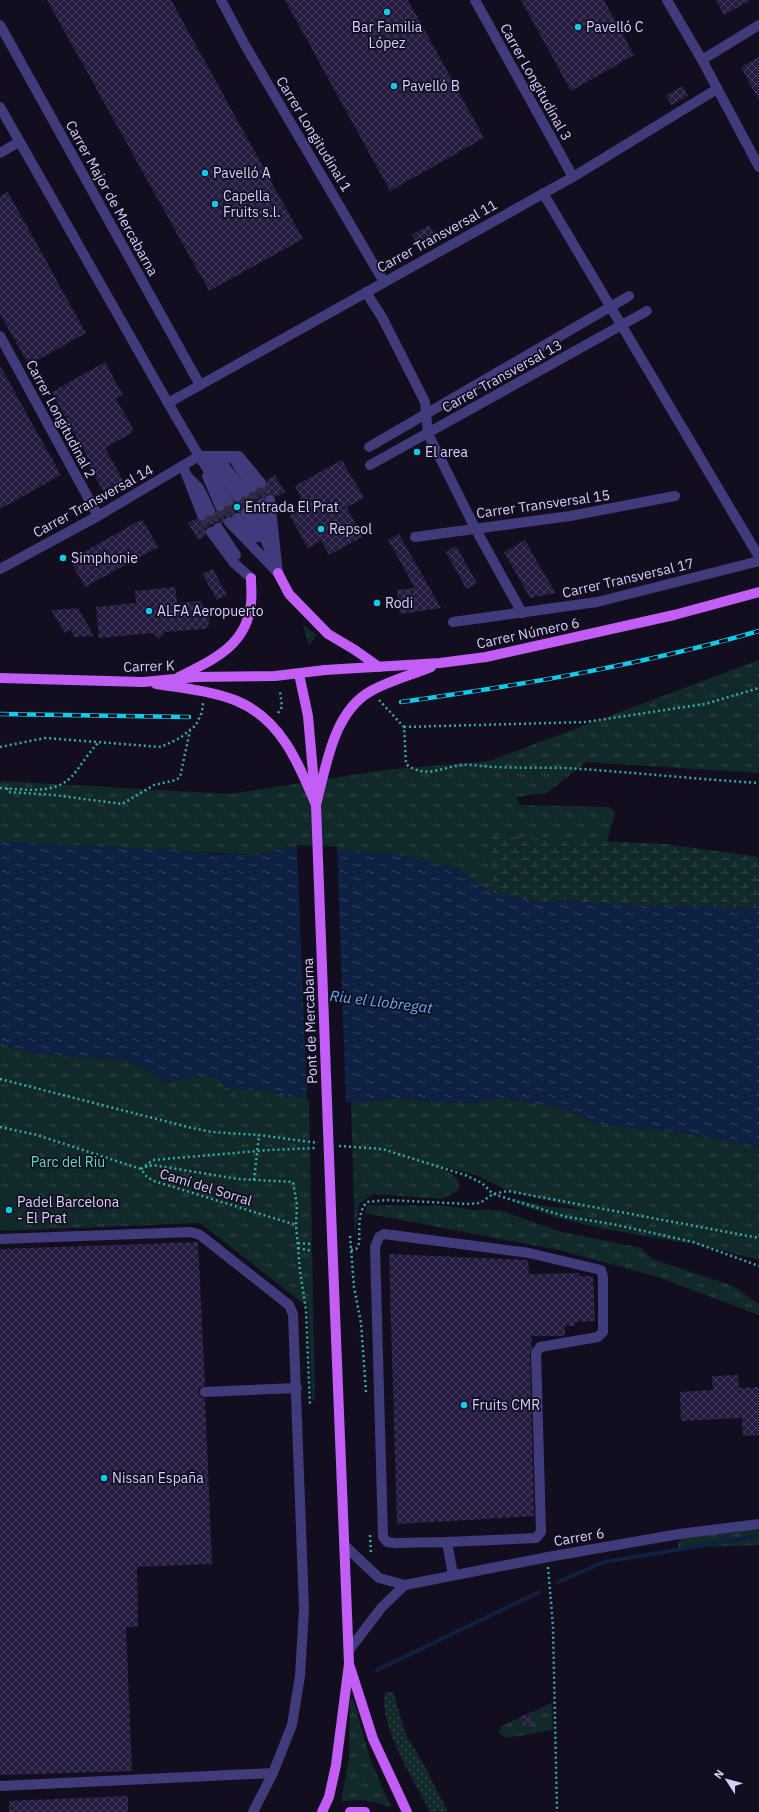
<svg xmlns="http://www.w3.org/2000/svg" width="759" height="1812" viewBox="0 0 759 1812" font-family="'IBM Plex Sans',sans-serif">
<style>
.grass{fill:url(#grass-tufts)}
.wetland{fill:url(#wetland-marsh)}
.garden{fill:url(#garden-dots)}
.pitch{fill:#112929}
.water{fill:url(#water-ripples)}
.pier{fill:#120e1f}
.lines{fill:none;stroke-linecap:round;stroke-linejoin:round}
.stream{stroke:#0f2142;stroke-width:4}
.building{fill:url(#building-cross-hatch)}
.minor-tunnel{stroke:#2f2b40;stroke-width:10;stroke-dasharray:10 5;stroke-linecap:butt}
.path{stroke:#35aaa8;stroke-width:2.5;stroke-dasharray:2 3;stroke-linecap:butt}
.minor{stroke:#403c7c;stroke-width:10}
.major{stroke:#c25df5;stroke-width:10}
.rail-casing{stroke:#0eccea;stroke-width:4.5}
.rail{stroke:#120e1f;stroke-width:3;stroke-dasharray:9;stroke-linecap:butt}
.major-bridge{stroke:#c25df5;stroke-width:10}
.poi-dot{fill:#0eccea;stroke:#120e1f;stroke-width:1.5}
.labels{text-anchor:middle;stroke-width:3.5;stroke-linejoin:round;paint-order:stroke}
.poi-label{font-size:14px;fill:#d6cffc;stroke:#120e1f;text-anchor:start}
.street-label{font-size:14px;fill:#d6cffc;stroke:#120e1f}
.park-label{font-size:14px;fill:#60d7be;stroke:#120e1f}
.water-label{font-size:15px;font-style:italic;fill:#63adf6;stroke:#120e1f}
</style>
<defs>
<pattern id="grass-tufts" width="24" height="20" patternUnits="userSpaceOnUse"><rect width="24" height="20" fill="#112929"/><path d="M3 7l-1-3M5 7V3M7 7l1-3M15 17l-1-3M17 17v-4M19 17l1-3" fill="none" stroke="#334749"/></pattern>
<pattern id="wetland-marsh" width="20" height="14" patternUnits="userSpaceOnUse"><rect width="20" height="14" fill="#112929"/><path d="M1 5h8M5 5V1M11 12h8M15 12V8" fill="none" stroke="#334749"/></pattern>
<pattern id="garden-dots" width="8" height="8" patternUnits="userSpaceOnUse"><rect width="8" height="8" fill="#112929"/><path d="M2 2h.1M6 6h.1" fill="none" stroke="#334749" stroke-width="1.8" stroke-linecap="round"/></pattern>
<pattern id="water-ripples" width="26" height="14" patternUnits="userSpaceOnUse"><rect width="26" height="14" fill="#0f2142"/><path d="M2 4q2-2 4 0t4 0M15 11q2-2 4 0t4 0" fill="none" stroke="#31405e"/></pattern>
<pattern id="building-cross-hatch" width="8" height="8" patternUnits="userSpaceOnUse"><rect width="8" height="8" fill="#241b3f"/><path d="M0 0l8 8M0 8l8-8" fill="none" stroke="#433b5c"/></pattern>
</defs>
<rect width="100%" height="100%" fill="#120e1f"/>
<g class="grass">
<polygon points="303,625 317,635 309,645"/>
<polygon points="759,660 759,773 586,762 547,793 516,797 520,805 609,807 615,812 607,842 492,837 492,893 456,868 289,846 257,855 0,842 0,781 230,794 384,770 489,761"/>
<path d="M0 1043 35 1054 123 1060 147 1070 165 1082C182 1079 199 1074 217 1077 236 1080 242 1091 264 1088L273 1094 282 1091 287 1098 295 1096 309 1097 315 1401 312 1400 308 1304H304L200 1223 0 1231Z"/>
<polygon points="500,1097 569,1110 597,1124 666,1131 723,1140 759,1148 759,1260 699,1245 604,1229 558,1218 515,1203 511,1198 545,1206 586,1210 508,1191 476,1175 440,1166 458,1179 459,1190 442,1199 373,1194 359,1204 355,1236 351,1102 361,1103 399,1098 443,1102 482,1103"/>
<polygon points="368,1205 448,1206 476,1210 500,1210 558,1231 641,1248 652,1259 733,1286 759,1304 759,1315 658,1277 559,1250 365,1213"/>
<polygon points="759,1524 759,1545 678,1548 679,1534"/>
<path d="M353 1698 370 1759 391 1807C374 1801 359 1798 341 1802L349 1758 350 1699Z"/>
<polygon points="552,1703 553,1730 506,1738 499,1733 501,1726"/>
</g>
<polygon class="wetland" points="492,836 665,844 759,857 759,908 618,905 561,900 540,902 492,893"/>
<path class="garden" d="M385 1692H393L406 1735 423 1763 448 1812H430C415 1782 378 1725 385 1692Z"/>
<polygon class="pitch" points="0,1190 17,1190 18,1229 0,1230"/>
<polygon class="water" points="0,842 162,849 215,854 257,855 289,846 396,854 456,868 492,893 540,902 561,900 618,905 759,908 759,1148 728,1141 666,1131 597,1124 569,1110 500,1097 482,1103 443,1102 399,1098 361,1103 295,1096 287,1098 282,1091 273,1094 264,1088 226,1090 217,1077 192,1077 165,1082 147,1070 123,1060 35,1054 0,1043"/>
<polygon class="pier" points="297,845 337,847 346,1103 307,1099"/>
<g class="lines">
<g class="stream">
<polyline points="558,1582 604,1562 759,1536"/>
<polyline points="377,1670 539,1592"/>
</g>
</g>
<g class="building">
<polygon points="47,0 171,0 303,239 209,291"/>
<polygon points="285,0 408,0 484,138 390,191"/>
<polygon points="521,0 604,0 634,55 571,91"/>
<polygon points="716,0 751,0 724,15"/>
<polygon points="759,57 759,101 741,67"/>
<polygon points="683,86 688,96 671,105 666,95"/>
<polygon points="8,192 86,333 29,365 0,314 0,196"/>
<polygon points="429,225 435,235 418,245 412,235"/>
<polygon points="105,362 123,395 116,399 133,429 132,430 133,432 105,448 123,480 103,491 89,464 91,463 52,392"/>
<polygon points="0,366 61,475 0,509"/>
<polygon points="342,460 364,498 347,507 362,537 329,555 321,541 308,548 290,516 305,507 295,486"/>
<polygon points="275,475 285,492 276,497 272,494 266,495 264,498 258,499 256,503 243,508 240,512 236,512 231,516 225,517 223,524 218,522 215,522 205,529 206,535 198,540 188,523 197,518 204,521 208,517 213,517 216,511 223,512 226,507 232,506 234,502 238,502 243,498 249,497 258,489 265,488 267,485 267,480"/>
<polygon points="142,519 158,547 85,587 70,560"/>
<polygon points="399,534 441,608 400,614 397,590 415,588 388,540"/>
<polygon points="525,540 536,560 556,593 530,598 504,552"/>
<polygon points="456,546 477,583 466,589 446,552"/>
<polygon points="213,569 227,595 217,600 202,574"/>
<polygon points="175,587 177,603 201,601 210,619 208,627 204,629 165,632 159,639 153,633 99,638 96,607 136,603 135,591"/>
<polygon points="78,608 94,636 75,637 71,630 65,633 51,610"/>
<polygon points="198,1242 205,1386 199,1389 199,1393 202,1398 205,1398 212,1564 137,1567 138,1626 126,1628 132,1771 0,1775 0,1249"/>
<polygon points="389,1254 528,1260 529,1274 579,1273 579,1276 593,1276 595,1321 575,1322 575,1326 565,1326 565,1336 531,1336 532,1348 530,1353 534,1516 397,1524"/>
<polygon points="738,1375 739,1388 759,1387 759,1435 743,1436 742,1418 681,1421 680,1392 713,1390 712,1376"/>
<polygon points="530,1713 534,1723 524,1726 520,1717"/>
<polygon points="128,1796 128,1812 9,1812 9,1801"/>
</g>
<g class="lines">
<g class="minor-tunnel">
<polyline points="261,483 270,500"/>
<polyline points="252,487 262,504"/>
<polyline points="245,492 254,509"/>
<polyline points="237,496 246,513"/>
<polyline points="228,501 237,518"/>
<polyline points="220,506 229,522"/>
<polyline points="210,511 218,528"/>
<polyline points="202,515 211,532"/>
</g>
<g class="path">
<path d="M379 700 404 727 406 764C428 782 448 762 472 765 503 769 535 767 566 768 630 772 695 779 759 783"/>
<polyline points="278,713 282,707 280,691"/>
<polyline points="404,727 586,722 705,704 759,688"/>
<polyline points="0,747 45,738 161,747 180,738 196,725 202,712 203,703"/>
<path d="M0 788C25 789 56 796 74 774 82 764 89 752 99 742"/>
<polyline points="7,788 8,792 54,795 122,804 154,785 176,780 180,777 190,731"/>
<polyline points="0,1079 192,1128 212,1132 259,1135 318,1143"/>
<polyline points="0,1127 37,1135 141,1169 147,1177 154,1181 296,1225"/>
<polyline points="339,1146 382,1149 465,1175 482,1183 493,1194 522,1203 567,1217 612,1224 693,1242 759,1266"/>
<polyline points="145,1167 153,1165 238,1179 293,1182 297,1205 296,1225 300,1271 306,1310 310,1406"/>
<polyline points="141,1169 153,1160 269,1150 317,1148"/>
<polyline points="254,1180 259,1135"/>
<polyline points="350,1236 354,1287 361,1323 366,1392"/>
<polyline points="298,1243 311,1244"/>
<polyline points="298,1248 312,1251"/>
<path d="M351 1250 356 1249C364 1243 353 1217 367 1202L386 1200 470 1204 480 1203 493 1194 508 1191 759 1238"/>
<polyline points="370,1535 371,1555"/>
<polyline points="548,1567 553,1626 557,1812"/>
</g>
<g class="minor">
<polyline points="221,0 245,45 384,282"/>
<polyline points="475,0 573,177"/>
<polyline points="667,0 702,60 759,167"/>
<polyline points="0,25 200,385"/>
<polyline points="702,60 759,25"/>
<polyline points="0,107 168,403 199,456 228,501"/>
<polyline points="0,153 19,142"/>
<polyline points="543,193 759,557"/>
<polyline points="366,292 383,319 425,402 428,434 475,528 522,613"/>
<polyline points="0,336 98,516"/>
<polyline points="168,403 573,177 717,89"/>
<polyline points="369,447 629,296"/>
<polyline points="199,456 239,456 261,483"/>
<polyline points="227,458 233,458 252,487"/>
<polyline points="212,460 222,463 245,492"/>
<polyline points="207,461 217,467 237,496"/>
<polyline points="370,465 647,311"/>
<polyline points="183,466 202,515"/>
<polyline points="207,476 220,506"/>
<polyline points="189,478 199,488 210,511"/>
<polyline points="270,500 278,573"/>
<polyline points="262,504 268,532"/>
<polyline points="254,509 273,560"/>
<polyline points="246,513 259,537"/>
<polyline points="237,518 253,539"/>
<polyline points="229,522 278,573"/>
<polyline points="218,528 236,555"/>
<polyline points="211,532 234,563 251,578"/>
<polyline points="415,537 570,516 675,496"/>
<polyline points="0,569 98,516 199,456"/>
<polyline points="453,622 597,602 759,561"/>
<polyline points="0,1239 191,1232 200,1235 289,1305 293,1314 304,1609 300,1676 292,1725 273,1773 253,1812"/>
<polyline points="205,1392 297,1388"/>
<polyline points="447,1542 536,1538 541,1532 536,1353 540,1347 598,1337 603,1332 603,1277 601,1270 529,1253 384,1234 379,1237 375,1247 383,1537 387,1542 395,1543 447,1542 453,1575"/>
<polyline points="344,1545 379,1578 405,1585 548,1557 679,1534 759,1524"/>
<polyline points="349,1650 382,1607 405,1585"/>
<polyline points="0,1786 273,1773"/>
</g>
<g class="major">
<polyline points="278,573 289,594 328,634 355,650 379,667"/>
<polyline points="299,674 308,716 315,795"/>
<path d="M179 677C212 660 247 646 251 603 252 595 251 587 251 578"/>
<polyline points="0,678 143,682 196,677 275,676 325,670 440,663 486,657 674,615 759,592"/>
<path d="M156 684C183 688 212 691 237 701 281 719 299 764 316 805"/>
<path d="M316 805C326 767 333 712 371 691 389 681 411 675 431 667"/>
<polyline points="350,1667 373,1739 407,1812"/>
<polyline points="322,1812 329,1797 336,1765 349,1664 332,1237"/>
<polyline points="350,1812 365,1812"/>
</g>
<g class="rail-casing">
<g id="rail">
<path d="M401 702C522 685 642 665 759 631"/>
<polyline points="0,714 189,717"/>
</g>
</g>
<use href="#rail" class="rail"/>
<polyline class="major-bridge" points="316,805 332,1237"/>
</g>
<g class="poi-dot">
<circle cx="387" cy="12" r="4"/>
<circle cx="578" cy="27" r="4"/>
<circle cx="394" cy="86" r="4"/>
<circle cx="205" cy="173" r="4"/>
<circle cx="215" cy="204" r="4"/>
<circle cx="417" cy="452" r="4"/>
<circle cx="237" cy="507" r="4"/>
<circle cx="321" cy="529" r="4"/>
<circle cx="63" cy="558" r="4"/>
<circle cx="377" cy="603" r="4"/>
<circle cx="149" cy="611" r="4"/>
<circle cx="9" cy="1210" r="4"/>
<circle cx="464" cy="1405" r="4"/>
<circle cx="104" cy="1478" r="4"/>
</g>
<g class="labels">
<g class="poi-label">
<text x="387" y="32" text-anchor="middle">Bar Familia<tspan x="387" dy="16">López</tspan></text>
<text x="586" y="32">Pavelló C</text>
<text x="402" y="91">Pavelló B</text>
<text x="213" y="178">Pavelló A</text>
<text x="223" y="201">Capella<tspan x="223" dy="16">Fruits s.l.</tspan></text>
<text x="425" y="457">El area</text>
<text x="245" y="512">Entrada El Prat</text>
<text x="329" y="534">Repsol</text>
<text x="71" y="563">Simphonie</text>
<text x="385" y="608">Rodi</text>
<text x="157" y="616">ALFA Aeropuerto</text>
<text x="17" y="1207">Padel Barcelona<tspan x="17" dy="16">- El Prat</tspan></text>
<text x="472" y="1410">Fruits CMR</text>
<text x="112" y="1483">Nissan España</text>
</g>
<g class="street-label">
<text transform="translate(536 82) rotate(61)" y="5">Carrer Longitudinal 3</text>
<text transform="translate(314 134) rotate(59)" y="5">Carrer Longitudinal 1</text>
<text transform="translate(112 198) rotate(61)" y="5">Carrer Major de Mercabarna</text>
<text transform="translate(437 236) rotate(-29)" y="5">Carrer Transversal 11</text>
<text transform="translate(502 376) rotate(-29)" y="5">Carrer Transversal 13</text>
<text transform="translate(61 419) rotate(62)" y="5">Carrer Longitudinal 2</text>
<text transform="translate(93 501) rotate(-29)" y="5">Carrer Transversal 14</text>
<text transform="translate(543 504) rotate(-8)" y="5">Carrer Transversal 15</text>
<text transform="translate(628 578) rotate(-13)" y="5">Carrer Transversal 17</text>
<text transform="translate(528 633) rotate(-12)" y="5">Carrer Número 6</text>
<text transform="translate(149 666) rotate(-2)" y="5">Carrer K</text>
<text transform="translate(310 1021) rotate(-92)" y="5">Pont de Mercabarna</text>
<text transform="translate(206 1187) rotate(17)" y="5">Camí del Sorral</text>
<text transform="translate(579 1537) rotate(-10)" y="5">Carrer 6</text>
</g>
<g class="park-label">
<text x="68" y="1167">Parc del Riu</text>
</g>
<g class="water-label">
<text transform="translate(381 1002) rotate(7)" y="5">Riu el Llobregat</text>
</g>
</g>
<g transform="translate(727 1780) rotate(306)" stroke="#120e1f" stroke-width="3" paint-order="stroke">
<path d="M0-3L7 15L0 10L-7 15Z" fill="#d6cffc"/>
<text y="-6" font-size="11" font-weight="bold" text-anchor="middle" fill="#d6cffc">N</text>
</g>
</svg>
